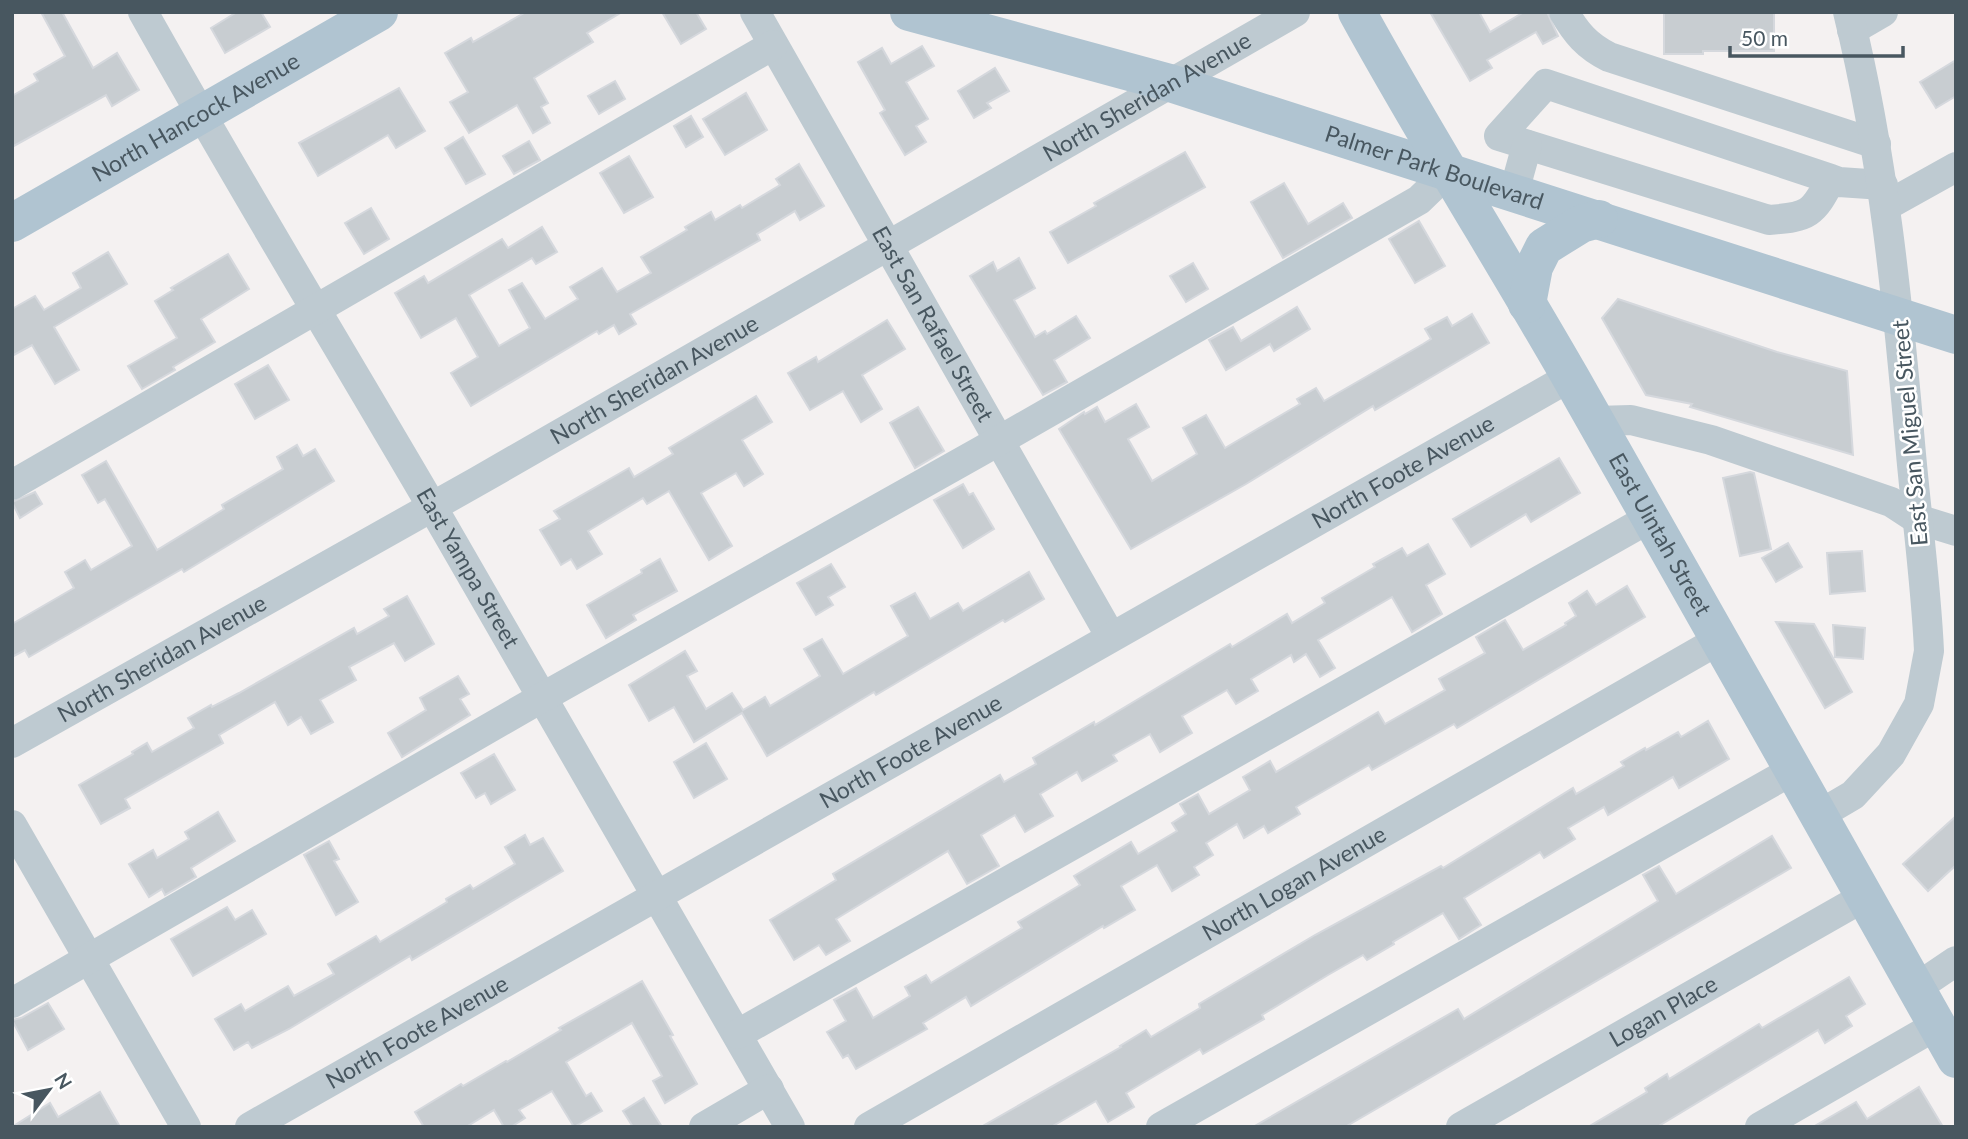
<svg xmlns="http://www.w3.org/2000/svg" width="1968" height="1139" viewBox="0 0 1968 1139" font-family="Lato,sans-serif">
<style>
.building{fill:#c8cdd1;stroke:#d5d8dd;stroke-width:2}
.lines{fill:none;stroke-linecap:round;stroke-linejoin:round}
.minor{stroke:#becad1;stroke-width:30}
.major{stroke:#b0c4d1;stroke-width:38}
.labels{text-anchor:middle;stroke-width:5;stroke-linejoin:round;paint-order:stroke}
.street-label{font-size:23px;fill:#485760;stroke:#fff}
</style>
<rect width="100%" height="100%" fill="#f4f1f1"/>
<g class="building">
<polygon points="41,12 62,12 93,68 117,53 139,90 112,106 106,95 12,147 12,96 38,81 34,74 65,56"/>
<polygon points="237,12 261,12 270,27 225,53 211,28"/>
<polygon points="526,12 622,12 587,33 593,42 534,78 548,103 541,107 550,123 533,133 517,105 469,133 450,102 468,92 445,53 471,38 473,42"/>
<polygon points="662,12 696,12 706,29 681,44"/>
<polygon points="1430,12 1479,12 1490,32 1524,12 1547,12 1558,36 1543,44 1536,32 1487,60 1492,68 1470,81"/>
<polygon points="1664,12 1774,12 1774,51 1703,51 1703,54 1664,54"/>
<polygon points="922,46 934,66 906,82 928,119 916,126 926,142 905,155 880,113 885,110 858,62 882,48 891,64"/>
<polygon points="1956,60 1956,96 1936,108 1920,82"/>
<polygon points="995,68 1009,91 987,103 991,108 974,118 958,91"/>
<polygon points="615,81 625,99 599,114 588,96"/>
<polygon points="399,88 425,131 396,148 388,135 318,176 299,143"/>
<polygon points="746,93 767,130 725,155 703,119"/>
<polygon points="691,116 703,137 686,147 674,126"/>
<polygon points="463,137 485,174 466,184 445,148"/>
<polygon points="529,141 540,160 514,174 503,156"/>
<polygon points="1185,152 1205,187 1068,263 1050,232 1096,206 1094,203"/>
<polygon points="629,156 653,197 624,213 600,173"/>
<polygon points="799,164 824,206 800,220 795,211 757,234 760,240 630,314 636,324 619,334 614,325 599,334 597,331 471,406 451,373 478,357 456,318 421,338 395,293 424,276 428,283 502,239 508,248 542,227 557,252 536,264 532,258 469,295 499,346 530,328 509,290 522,283 545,319 578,299 570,287 602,268 617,292 651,273 641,257 687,230 685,227 711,212 715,220 740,205 742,208 780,185 776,179"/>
<polygon points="1284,183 1308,224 1343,203 1352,218 1283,258 1251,202"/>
<polygon points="371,208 389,239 364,254 345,223"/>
<polygon points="1419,221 1445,266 1415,283 1389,239"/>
<polygon points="108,252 127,284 54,327 79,370 55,384 32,345 12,356 12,309 35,296 44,310 81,288 73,273"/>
<polygon points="228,254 249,289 201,319 215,342 173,367 175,370 142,389 128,366 177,338 155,301 173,290 171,288"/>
<polygon points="1019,258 1035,288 1014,300 1035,337 1045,331 1047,334 1076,316 1090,338 1054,360 1067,382 1043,395 970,276 993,262 997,271"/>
<polygon points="1193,263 1208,289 1186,302 1170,276"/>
<polygon points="1618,299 1777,352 1847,371 1853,455 1690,407 1692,404 1646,395 1602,318"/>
<polygon points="1297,307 1310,329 1274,351 1270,344 1226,370 1209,340 1233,327 1241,341"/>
<polygon points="1472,314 1489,343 1375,410 1373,406 1246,484 1131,549 1059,429 1084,412 1085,414 1097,407 1105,422 1136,404 1149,427 1128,439 1152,481 1197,454 1183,428 1206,415 1225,448 1300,404 1297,399 1316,388 1324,401 1423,344 1431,339 1425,329 1447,317 1452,326"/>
<polygon points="887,320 905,349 862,375 882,409 861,422 843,391 810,410 788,373 816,357 818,362"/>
<polygon points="268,365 289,400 255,419 235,384"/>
<polygon points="756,396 772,422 742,440 763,474 744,486 736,473 701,493 732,546 709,560 669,491 647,504 643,498 588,531 602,554 577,569 571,559 561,565 540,530 560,519 554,511 629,468 634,477 673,454 669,448"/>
<polygon points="918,407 944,451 915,468 890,423"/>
<polygon points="297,445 303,456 315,449 334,481 184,572 182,569 29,657 25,650 12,657 12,624 74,588 65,572 85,560 91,570 132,546 105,499 98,503 82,475 106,461 157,550 224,509 222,505 283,469 277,457"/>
<polygon points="1559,458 1580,493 1531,522 1526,514 1471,547 1453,519"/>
<polygon points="1750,472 1754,473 1771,549 1740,556 1723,478"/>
<polygon points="963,484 969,495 973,493 994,529 963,548 934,500"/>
<polygon points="35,492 42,504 20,518 12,502"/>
<polygon points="1788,543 1802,567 1776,582 1762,558"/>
<polygon points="1428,544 1445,574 1426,585 1442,614 1412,632 1392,597 1318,640 1335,668 1320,677 1306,654 1294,662 1291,655 1251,679 1258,691 1236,704 1227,690 1182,716 1192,733 1160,752 1150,734 1113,755 1117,761 1082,781 1077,772 1040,794 1053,816 1025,832 1015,815 981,835 999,866 967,884 948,851 836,919 850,941 826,955 819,945 794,960 770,920 836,880 833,874 1000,775 1004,782 1036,764 1033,758 1094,722 1095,725 1230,644 1232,647 1287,614 1292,623 1325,603 1322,598 1375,567 1373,564 1402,548 1407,556"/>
<polygon points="1862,551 1865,591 1830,594 1827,553"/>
<polygon points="660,559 677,591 633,615 636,620 606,638 587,605 642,573 641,570"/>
<polygon points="831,564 845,587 828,597 833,605 816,615 797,583"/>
<polygon points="1029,572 1044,599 1005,622 1003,620 876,695 874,692 767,756 742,713 694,742 674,707 649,721 629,685 685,651 697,671 687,676 706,709 732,693 743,710 765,697 770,706 820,676 804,649 822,639 843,674 908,636 891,606 915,593 930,619 958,603 963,611"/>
<polygon points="1627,586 1645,617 1457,728 1454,724 1372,770 1369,765 1296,807 1300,814 1268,833 1264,826 1244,838 1237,824 1206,843 1213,855 1194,867 1199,875 1172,891 1157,865 1121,886 1135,910 1104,928 1103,926 971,1006 966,997 923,1023 927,1029 856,1069 848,1055 843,1058 827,1032 846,1021 834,1000 856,988 873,1018 910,996 905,987 926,975 931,983 1022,928 1018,922 1080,885 1074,876 1131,842 1138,854 1177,831 1172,823 1186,814 1180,804 1198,794 1209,814 1250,790 1243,777 1270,761 1276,772 1378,712 1385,724 1445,690 1439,679 1485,653 1476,637 1505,620 1523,650 1566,625 1565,623 1576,616 1569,603 1587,591 1596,605"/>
<polygon points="407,596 434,644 405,661 394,643 349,667 356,680 320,700 333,722 311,734 301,717 288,725 275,702 219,735 223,743 125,799 130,808 101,824 79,785 133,754 132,752 147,743 152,752 194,728 188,718 211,705 212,707 239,693 354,628 357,634 389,616 384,609"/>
<polygon points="1776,622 1814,624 1852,692 1825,708"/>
<polygon points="1833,625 1865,628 1863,659 1835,657"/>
<polygon points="458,676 469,694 460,699 470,715 402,757 388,733 426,710 420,698"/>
<polygon points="1708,721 1729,759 1679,788 1673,777 1608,815 1604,807 1568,828 1575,839 1544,858 1540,852 1464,898 1481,925 1459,939 1443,913 1393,942 1394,944 1367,960 1363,955 1328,975 1262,1015 1264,1019 1203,1054 1200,1049 1126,1093 1134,1107 1108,1122 1096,1101 1051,1127 981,1127 1121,1047 1120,1046 1146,1030 1151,1037 1200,1008 1199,1004 1315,935 1441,866 1443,868 1573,788 1576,794 1624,766 1621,762 1645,748 1646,750 1678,732 1681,737"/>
<polygon points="706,743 727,779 694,798 674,762"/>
<polygon points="494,754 515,790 491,804 485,793 476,798 461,773"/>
<polygon points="218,812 235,841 191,868 196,877 165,895 162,889 149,897 129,864 153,850 157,858 189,839 185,832"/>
<polygon points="1956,816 1956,865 1928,891 1903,864"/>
<polygon points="525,835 530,845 543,838 563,871 412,960 410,956 289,1029 252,1048 248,1042 234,1050 215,1019 241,1004 245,1011 288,986 294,996 334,974 328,964 376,936 380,942 447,902 446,899 470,885 473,889 515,864 505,847"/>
<polygon points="1772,836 1791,868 1345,1127 1253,1127 1458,1009 1464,1019 1658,901 1643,875 1659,866 1676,894"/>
<polygon points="329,841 339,859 334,861 358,902 336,915 304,855"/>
<polygon points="227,907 235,920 252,910 266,934 193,976 171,939"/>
<polygon points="1849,977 1865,1004 1846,1016 1852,1026 1825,1043 1818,1030 1657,1127 1588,1127 1647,1092 1645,1088 1667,1074 1669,1079 1759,1024 1762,1028"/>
<polygon points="642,981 673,1035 670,1036 697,1084 665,1103 653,1081 662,1076 632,1023 566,1062 586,1096 591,1093 602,1111 574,1127 552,1091 519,1110 525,1118 511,1127 504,1127 494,1110 466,1127 424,1127 415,1112 461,1084 463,1086 506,1061 507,1062 561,1030 559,1028"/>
<polygon points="48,1003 64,1029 28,1050 12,1020 21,1018"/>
<polygon points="1919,1087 1943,1127 1813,1127 1856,1102 1867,1119"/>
<polygon points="100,1092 120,1127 12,1127 50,1103 58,1117"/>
<polygon points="644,1098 662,1127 633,1127 623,1111"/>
</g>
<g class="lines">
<g class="minor">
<path id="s1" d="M143 12C237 180 337 344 434 510 554 715 672 921 790 1127"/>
<path id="s2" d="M755 12 1111 637"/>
<path d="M1564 12C1576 33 1587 46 1609 57L1876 144"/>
<polyline points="1852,30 1883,12"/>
<path d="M1831 179C1813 214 1809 217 1769 220L1499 136 1546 84 1831 179 1839 182 1883 185"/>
<polyline points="1514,192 1527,145"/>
<polyline points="1886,206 1956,167"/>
<polyline points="1595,421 1631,420 1711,440 1891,502 1917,519 1956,531"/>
<polyline points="12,485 773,45"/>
<path id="s3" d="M12 743 478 481 1295 12"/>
<path d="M1819 815 1853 795 1891 754 1919 704 1929 651C1926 585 1917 520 1911 454 1898 305 1884 158 1848 12"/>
<polyline points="12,825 186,1127"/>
<polyline points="1916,988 1956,961"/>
<polyline points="12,1003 543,697 981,451 1419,200 1449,171"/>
<polyline points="738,1034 1650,518"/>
<path id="s4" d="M250 1127 1570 377"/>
<polyline points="704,1127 769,1089"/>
<path id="s5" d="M869 1127 1719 640"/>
<polyline points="1161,1127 1795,769"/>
<path id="s6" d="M1461 1127 1864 897"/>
<polyline points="1760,1127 1937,1025"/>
</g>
<g class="major">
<path id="s7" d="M909 12 1170 83 1956 335"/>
<path id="s8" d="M1357 12C1425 136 1501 256 1571 378 1700 604 1828 832 1956 1059"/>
<path id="s9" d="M12 223 379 12"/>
<polyline points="1527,304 1534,267 1544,247 1581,224 1599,219"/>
</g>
</g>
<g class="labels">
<g class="street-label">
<text dy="8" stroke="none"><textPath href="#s3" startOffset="1306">North Sheridan Avenue</textPath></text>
<text dy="8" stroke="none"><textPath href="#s9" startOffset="212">North Hancock Avenue</textPath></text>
<text dy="8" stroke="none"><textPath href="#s7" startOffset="548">Palmer Park Boulevard</textPath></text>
<text dy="8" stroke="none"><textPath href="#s2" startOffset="359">East San Rafael Street</textPath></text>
<text dy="8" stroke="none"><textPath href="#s3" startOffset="738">North Sheridan Avenue</textPath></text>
<text transform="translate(1910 433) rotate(-95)" y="8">East San Miguel Street</text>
<text dy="8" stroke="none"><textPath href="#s4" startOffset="1326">North Foote Avenue</textPath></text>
<text dy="8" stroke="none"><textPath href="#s8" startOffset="604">East Uintah Street</textPath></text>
<text dy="8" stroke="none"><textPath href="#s1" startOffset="644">East Yampa Street</textPath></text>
<text dy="8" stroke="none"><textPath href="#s3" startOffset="172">North Sheridan Avenue</textPath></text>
<text dy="8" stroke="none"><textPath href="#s4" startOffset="760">North Foote Avenue</textPath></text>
<text dy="8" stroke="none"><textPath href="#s5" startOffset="490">North Logan Avenue</textPath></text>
<text dy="8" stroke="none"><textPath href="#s6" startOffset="233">Logan Place</textPath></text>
<text dy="8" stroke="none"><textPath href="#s4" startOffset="192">North Foote Avenue</textPath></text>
</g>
</g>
<rect width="1968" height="1139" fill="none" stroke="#485760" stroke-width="28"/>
<g transform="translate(49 1090) rotate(58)" stroke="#ffffff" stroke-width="5" paint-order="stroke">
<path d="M0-5L12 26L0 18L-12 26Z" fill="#485760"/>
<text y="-10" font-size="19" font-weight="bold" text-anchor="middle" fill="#485760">N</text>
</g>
<path d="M1730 46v10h173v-10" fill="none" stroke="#485760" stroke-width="3.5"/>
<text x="1741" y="46" font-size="21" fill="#485760" stroke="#ffffff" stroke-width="5" paint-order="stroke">50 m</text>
</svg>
